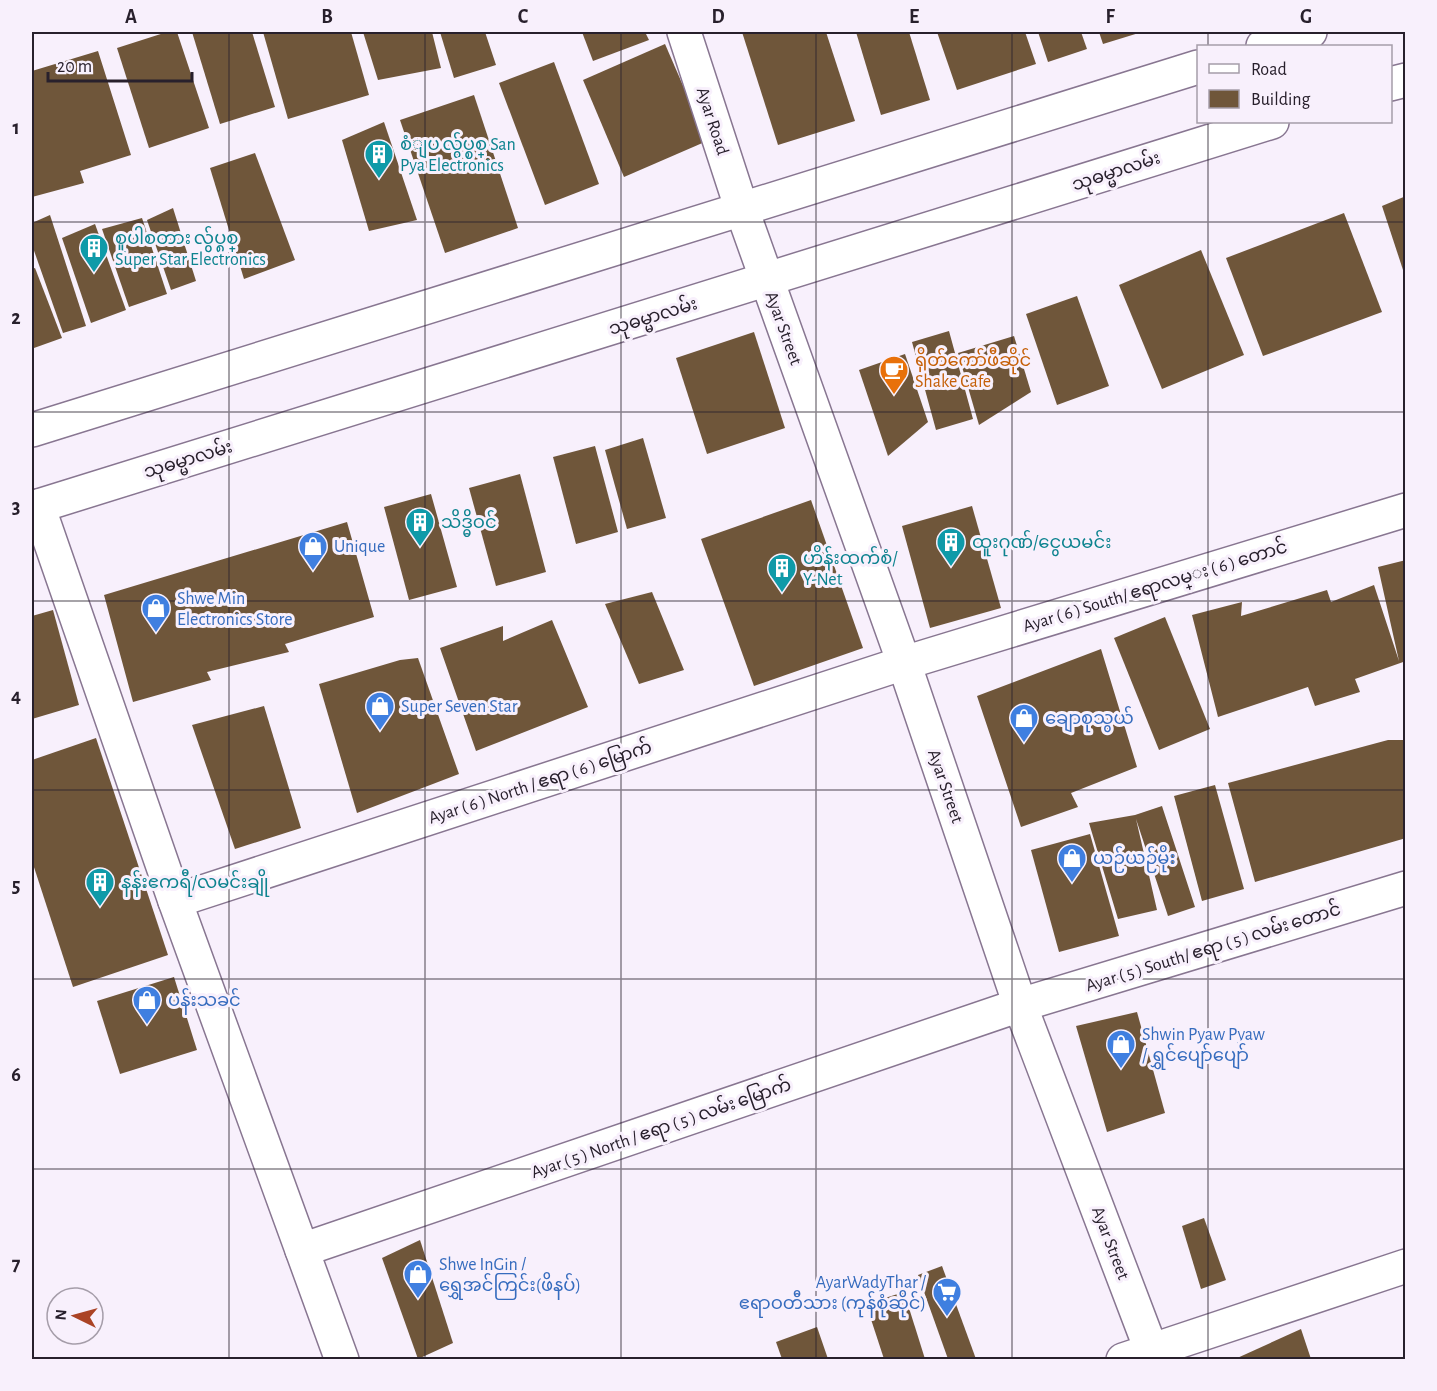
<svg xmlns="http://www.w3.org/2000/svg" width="1437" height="1391" viewBox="0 0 1437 1391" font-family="'Alegreya Sans','Noto Sans Myanmar',sans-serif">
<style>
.building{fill:#6f563a}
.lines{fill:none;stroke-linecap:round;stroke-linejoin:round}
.minor-casing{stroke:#887691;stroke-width:36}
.major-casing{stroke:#887691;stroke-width:36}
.minor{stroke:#fff;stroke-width:33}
.major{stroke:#fff;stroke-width:33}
.grid{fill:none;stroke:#28202c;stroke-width:1.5;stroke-opacity:0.55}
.labels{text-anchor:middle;stroke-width:6;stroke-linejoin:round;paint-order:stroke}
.street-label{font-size:18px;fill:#28202c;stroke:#f8f0fc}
.culture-label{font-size:18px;fill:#0d838f;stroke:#f8f0fc;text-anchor:start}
.food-label{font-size:18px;fill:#c56008;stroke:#f8f0fc;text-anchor:start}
.shop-label{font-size:18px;fill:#366cbe;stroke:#f8f0fc;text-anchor:start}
.neatline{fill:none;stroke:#28202c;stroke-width:2}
.grid-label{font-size:20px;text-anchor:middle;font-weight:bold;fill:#28202c}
</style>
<rect width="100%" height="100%" fill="#f8f0fc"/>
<g class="building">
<polygon points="167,32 177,32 209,128 149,148 117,48"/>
<polygon points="192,32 252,32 275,107 220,124"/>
<polygon points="263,32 351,32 369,95 288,119"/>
<polygon points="363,32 432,32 441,68 378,80"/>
<polygon points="440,32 485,32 496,65 454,78"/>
<polygon points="582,32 645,32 649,40 593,61"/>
<polygon points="742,32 826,32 855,121 778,145"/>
<polygon points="856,32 909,32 930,100 881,115"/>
<polygon points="937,32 1025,32 1036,64 957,90"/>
<polygon points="1038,32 1081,32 1087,49 1048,62"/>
<polygon points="1099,32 1142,32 1103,44"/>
<polygon points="665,44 707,141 624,177 583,80"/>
<polygon points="98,51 131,155 80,171 84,183 32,197 32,71"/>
<polygon points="554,62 599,184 545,205 499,83"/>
<polygon points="474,95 518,228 445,253 400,120"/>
<polygon points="384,122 417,220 369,231 342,140"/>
<polygon points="255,153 295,260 244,279 210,168"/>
<polygon points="1406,196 1406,276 1405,276 1382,206"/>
<polygon points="173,208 196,281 171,290 147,220"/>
<polygon points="1344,213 1382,312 1263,356 1226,258"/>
<polygon points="50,215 86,326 63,333 32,245 32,223"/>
<polygon points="142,218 167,294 129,307 102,229"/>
<polygon points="95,224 126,310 91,323 62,238"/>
<polygon points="1201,250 1244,355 1162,389 1119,285"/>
<polygon points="35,268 62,338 34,348 32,269"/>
<polygon points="1077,296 1109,386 1057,405 1026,314"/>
<polygon points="949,331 973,419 936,430 912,342"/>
<polygon points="754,332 785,428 707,454 676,358"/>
<polygon points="1014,336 1031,392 979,425 958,353"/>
<polygon points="905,354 928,422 888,456 859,370"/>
<polygon points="643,438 666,518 627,529 605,450"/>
<polygon points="595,446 618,532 576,544 553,457"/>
<polygon points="520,474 546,572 496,586 469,488"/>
<polygon points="431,494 457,587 409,600 384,507"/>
<polygon points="811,500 863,648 754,686 701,539"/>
<polygon points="972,506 1001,608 930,628 902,526"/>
<polygon points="347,522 374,617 285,644 289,652 207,672 211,680 133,702 104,595"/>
<polygon points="1406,560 1406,661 1355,679 1360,692 1315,706 1308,687 1218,717 1192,615 1242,602 1241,616 1327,590 1331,602 1374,585 1399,661 1378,567"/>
<polygon points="652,592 684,670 639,684 605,604"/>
<polygon points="53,610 79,705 32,719 32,616"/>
<polygon points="1165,617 1210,729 1159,750 1114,638"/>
<polygon points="552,620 588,707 476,751 440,648 503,626 503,641"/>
<polygon points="1101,649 1137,767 1071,793 1078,807 1021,827 977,696"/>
<polygon points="418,658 459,774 357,813 319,684 400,660"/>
<polygon points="264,706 301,828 235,849 192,725"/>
<polygon points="96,738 168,955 73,987 32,861 32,760"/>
<polygon points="1388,740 1406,740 1406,838 1255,882 1228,783"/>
<polygon points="1215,785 1244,889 1202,901 1174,796"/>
<polygon points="1162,806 1195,907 1168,916 1136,819 1157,910 1118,919 1089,823 1135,815"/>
<polygon points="1090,834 1119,936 1059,952 1031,850"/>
<polygon points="174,977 197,1050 120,1074 97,1001"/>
<polygon points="1137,1012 1165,1113 1107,1132 1076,1026"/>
<polygon points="1204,1218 1226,1280 1201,1289 1182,1226"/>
<polygon points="420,1240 453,1343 418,1359 382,1258"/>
<polygon points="942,1266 976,1359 948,1359 918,1275"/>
<polygon points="904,1292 925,1359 884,1359 866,1304"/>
<polygon points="817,1327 828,1359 782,1359 776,1342"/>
<polygon points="1301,1329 1311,1359 1235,1359"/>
</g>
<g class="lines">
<g class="minor-casing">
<g id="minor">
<polyline points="684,32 742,210 904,663 1020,1005 1155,1360"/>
<polyline points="38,506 175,901 342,1360"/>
<polyline points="175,901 904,663 1406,510"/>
<polyline points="302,1250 1020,1005 1406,888"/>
<polyline points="1123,1360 1406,1266"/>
</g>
</g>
<g class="major-casing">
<g id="major">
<polyline points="1263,46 1310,32"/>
<polyline points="1390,84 1406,80"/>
<polyline points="32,430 1198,67"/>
<polyline points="32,508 1272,122"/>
</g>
</g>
<use href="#minor" class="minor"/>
<use href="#major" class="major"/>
</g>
<path class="grid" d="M229 32V1360M425 32V1360M621 32V1360M816 32V1360M1012 32V1360M1208 32V46M1208 122V1360M32 222H1406M32 412H1406M32 601H1406M32 790H1406M32 979H1406M32 1169H1406"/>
<defs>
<g id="building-pin" transform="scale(1.5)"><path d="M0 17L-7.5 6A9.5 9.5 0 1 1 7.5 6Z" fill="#0f9aa8" stroke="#f8f0fc"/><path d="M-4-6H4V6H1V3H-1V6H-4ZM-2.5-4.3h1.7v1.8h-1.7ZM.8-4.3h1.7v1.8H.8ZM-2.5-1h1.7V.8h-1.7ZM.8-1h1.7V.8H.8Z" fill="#fff"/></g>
<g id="cafe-pin" transform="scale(1.5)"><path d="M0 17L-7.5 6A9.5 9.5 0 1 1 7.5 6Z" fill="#e8710a" stroke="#f8f0fc"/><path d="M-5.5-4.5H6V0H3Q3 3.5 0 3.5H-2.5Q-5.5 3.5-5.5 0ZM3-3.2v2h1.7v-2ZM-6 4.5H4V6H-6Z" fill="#fff"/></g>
<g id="shop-pin" transform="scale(1.5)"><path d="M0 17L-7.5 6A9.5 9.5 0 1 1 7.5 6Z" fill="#3f7fe0" stroke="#f8f0fc"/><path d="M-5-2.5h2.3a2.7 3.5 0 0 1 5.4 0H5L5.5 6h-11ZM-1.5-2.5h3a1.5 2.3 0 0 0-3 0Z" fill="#fff"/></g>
<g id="supermarket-pin" transform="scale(1.5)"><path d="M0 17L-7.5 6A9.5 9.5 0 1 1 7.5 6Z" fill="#3f7fe0" stroke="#f8f0fc"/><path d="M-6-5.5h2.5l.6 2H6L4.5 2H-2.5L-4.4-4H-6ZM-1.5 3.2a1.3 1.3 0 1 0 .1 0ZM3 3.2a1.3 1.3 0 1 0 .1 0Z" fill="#fff"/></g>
</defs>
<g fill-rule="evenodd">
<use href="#building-pin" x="379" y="154"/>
<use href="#building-pin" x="94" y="248"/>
<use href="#cafe-pin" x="894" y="370"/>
<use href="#building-pin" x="420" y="522"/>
<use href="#building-pin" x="951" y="542"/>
<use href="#shop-pin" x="313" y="546"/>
<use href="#building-pin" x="782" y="568"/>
<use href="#shop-pin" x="156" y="608"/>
<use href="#shop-pin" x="380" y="706"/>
<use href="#shop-pin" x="1024" y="718"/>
<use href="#shop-pin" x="1072" y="858"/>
<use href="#building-pin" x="100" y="882"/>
<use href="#shop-pin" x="147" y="1000"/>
<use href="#shop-pin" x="1121" y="1044"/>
<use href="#shop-pin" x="418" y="1274"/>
<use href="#supermarket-pin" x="947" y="1292"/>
</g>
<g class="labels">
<g class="street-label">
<text transform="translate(713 121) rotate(72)" y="6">Ayar Road</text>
<text transform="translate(1116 171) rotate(-18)" y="6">သုဓမ္မာလမ်း</text>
<text transform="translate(653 316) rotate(-17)" y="6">သုဓမ္မာလမ်း</text>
<text transform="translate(784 328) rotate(70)" y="6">Ayar Street</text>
<text transform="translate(188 459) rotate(-17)" y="6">သုဓမ္မာလမ်း</text>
<text transform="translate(1155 586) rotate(-17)" y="6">Ayar ( 6 ) South/ ဧရာလမ္း ( 6 ) တောင်</text>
<text transform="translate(540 782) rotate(-18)" y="6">Ayar ( 6 ) North / ဧရာ ( 6 ) မြောက်</text>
<text transform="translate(946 786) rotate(71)" y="6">Ayar Street</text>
<text transform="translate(1213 947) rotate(-17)" y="6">Ayar ( 5 ) South/ ဧရာ ( 5 ) လမ်း တောင်</text>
<text transform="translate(661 1128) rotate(-19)" y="6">Ayar ( 5 ) North / ဧရာ ( 5 ) လမ်း မြောက်</text>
<text transform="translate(1111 1243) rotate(69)" y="6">Ayar Street</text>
</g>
<g class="culture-label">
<text x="400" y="150">စံျပ လ်ွပ္စစ္ San<tspan x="400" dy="21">Pya Electronics</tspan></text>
<text x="115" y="244">စူပါစတား လ်ွပ္စစ္<tspan x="115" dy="21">Super Star Electronics</tspan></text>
<text x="441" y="528">သိဒ္ဓိဝင်</text>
<text x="972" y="548">ထူးဂုဏ်/ငွေယမင်း</text>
<text x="803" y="564">ဟိန်းထက်စံ/<tspan x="803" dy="21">Y-Net</tspan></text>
<text x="121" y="888">နန်းဧကရီ/လမင်းချို</text>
</g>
<g class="food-label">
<text x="915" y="366">ရှိတ်ကော်ဖီဆိုင်<tspan x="915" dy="21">Shake Cafe</tspan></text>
</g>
<g class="shop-label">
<text x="334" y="552">Unique</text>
<text x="177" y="604">Shwe Min<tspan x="177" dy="21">Electronics Store</tspan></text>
<text x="401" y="712">Super Seven Star</text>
<text x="1045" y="724">ချောစုသွယ်</text>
<text x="1093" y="864">ယဉ်ယဉ်မိုး</text>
<text x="168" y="1006">ပန်းသခင်</text>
<text x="1142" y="1040">Shwin Pyaw Pyaw<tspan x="1142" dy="21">/ ရွှင်ပျော်ပျော်</tspan></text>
<text x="439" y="1270">Shwe InGin /<tspan x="439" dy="21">ရွှေအင်ကြင်း(ဖိနပ်)</tspan></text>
<text x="926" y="1288" text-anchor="end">AyarWadyThar /<tspan x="926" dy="21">ဧရာဝတီသား (ကုန်စုံဆိုင်)</tspan></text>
</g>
</g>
<rect width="1437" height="1391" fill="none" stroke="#f8f0fc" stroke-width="66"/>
<rect x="1197" y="45" width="195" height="78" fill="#f8f0fc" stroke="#a59da9" stroke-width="1.5"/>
<rect x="1209" y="64" width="30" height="9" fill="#ffffff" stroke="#a59da9" stroke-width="1.5"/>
<text x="1251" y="75" font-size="18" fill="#28202c">Road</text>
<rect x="1209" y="90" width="30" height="18" fill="#6f563a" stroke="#a59da9" stroke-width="1.5"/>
<text x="1251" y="105" font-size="18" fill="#28202c">Building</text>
<g transform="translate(75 1316) rotate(275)"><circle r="28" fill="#f8f0fc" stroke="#a59da9" stroke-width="1.5"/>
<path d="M0-4.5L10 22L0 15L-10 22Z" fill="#ab4325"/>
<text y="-9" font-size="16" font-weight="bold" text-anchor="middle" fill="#28202c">N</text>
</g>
<path d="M48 72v9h144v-9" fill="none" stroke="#28202c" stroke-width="3"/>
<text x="57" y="72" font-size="18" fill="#28202c" stroke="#f8f0fc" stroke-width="4.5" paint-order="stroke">20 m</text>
<rect x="33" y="33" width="1371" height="1325" class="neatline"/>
<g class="grid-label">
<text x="131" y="23">A</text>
<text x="327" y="23">B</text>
<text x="523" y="23">C</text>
<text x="718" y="23">D</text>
<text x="914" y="23">E</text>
<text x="1110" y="23">F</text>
<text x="1306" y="23">G</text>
<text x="16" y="134">1</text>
<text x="16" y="324">2</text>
<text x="16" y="513">3</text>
<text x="16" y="702">4</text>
<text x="16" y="892">5</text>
<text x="16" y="1081">6</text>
<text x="16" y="1270">7</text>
</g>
</svg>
